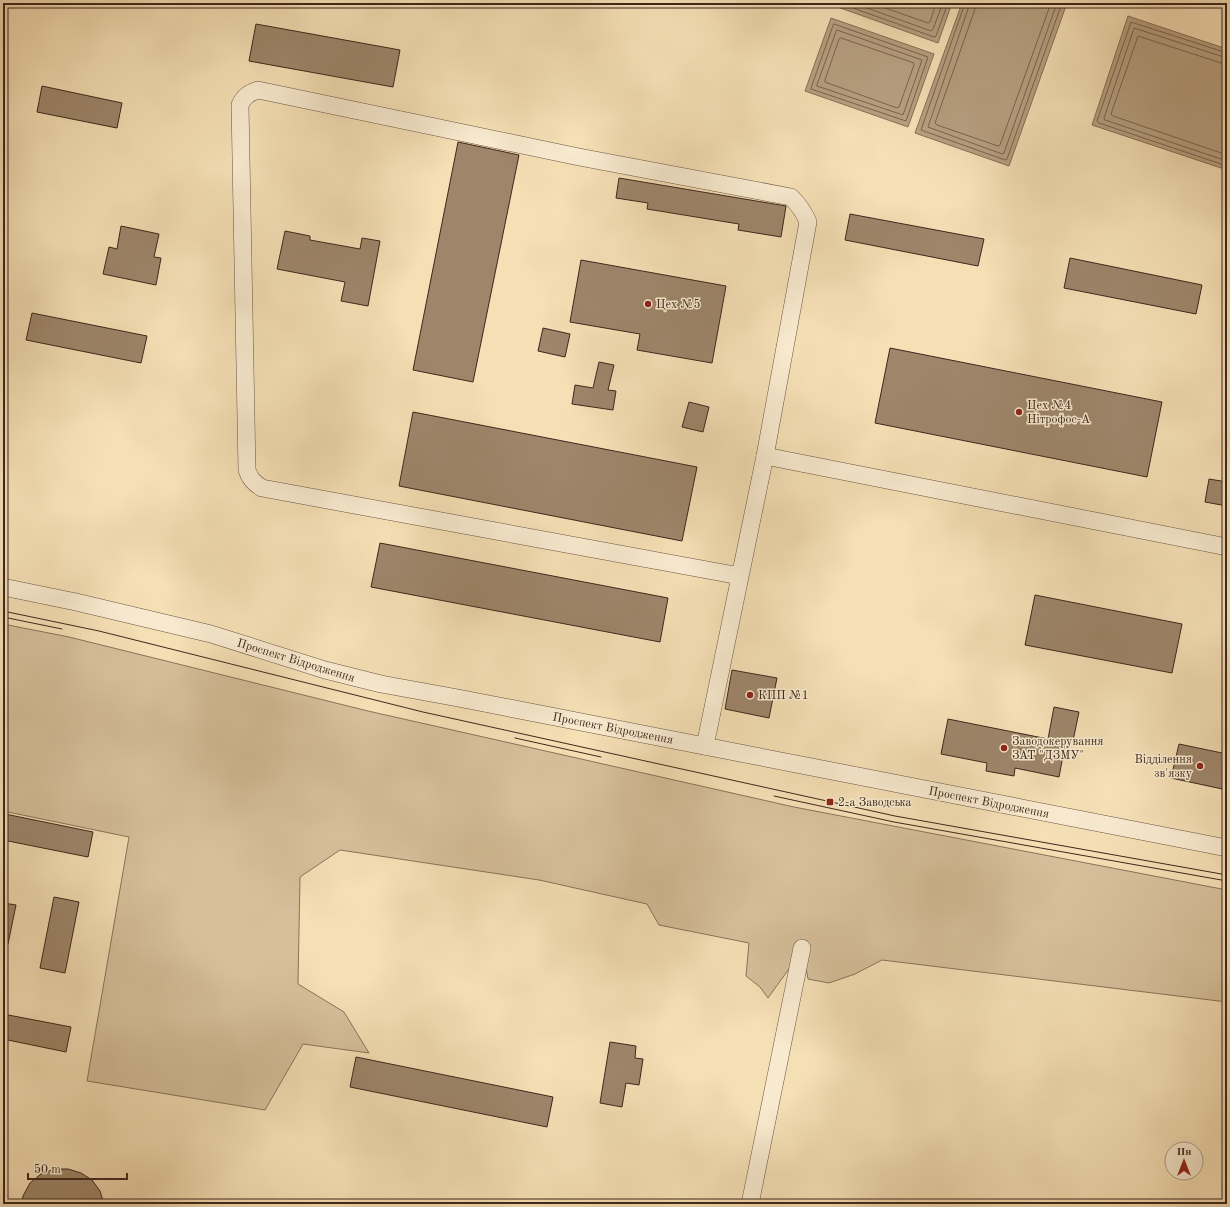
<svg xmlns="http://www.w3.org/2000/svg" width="1230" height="1207" viewBox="0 0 1230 1207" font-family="'Old Standard TT',serif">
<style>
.green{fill:#d6c09b;stroke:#8a735b}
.water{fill:#b7a081;stroke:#876f58}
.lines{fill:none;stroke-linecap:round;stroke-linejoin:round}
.shore{stroke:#7b634e;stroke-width:1}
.building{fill:#9e866b;stroke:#3f261b}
.minor-casing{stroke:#6c5442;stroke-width:18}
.minor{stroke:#f8eacf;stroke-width:17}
.tram{stroke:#3f261b;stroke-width:1}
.poi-dot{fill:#8f2418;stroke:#f8eacf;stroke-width:1.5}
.labels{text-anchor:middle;stroke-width:3;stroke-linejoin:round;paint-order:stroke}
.poi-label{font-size:12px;fill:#3f261b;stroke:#f8eacf;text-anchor:start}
.street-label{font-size:12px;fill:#3f261b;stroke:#f8eacf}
</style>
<rect width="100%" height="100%" fill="#f5dfb5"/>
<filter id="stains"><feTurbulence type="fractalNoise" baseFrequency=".005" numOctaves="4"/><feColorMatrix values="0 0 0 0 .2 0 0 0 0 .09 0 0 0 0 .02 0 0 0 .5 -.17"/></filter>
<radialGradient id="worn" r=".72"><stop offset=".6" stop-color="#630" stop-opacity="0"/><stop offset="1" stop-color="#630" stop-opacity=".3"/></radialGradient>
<polygon class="green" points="3,624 69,637 368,711 794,807 1227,890 1227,1002 882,960 855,974 829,983 808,979 801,939 791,966 768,998 760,987 746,976 749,943 659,925 647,904 539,880 340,850 300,877 298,984 344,1012 369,1053 303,1044 265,1110 87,1081 129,837 3,811"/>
<g class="water">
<polygon points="836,3 952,3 938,43 835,6"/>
<polygon points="962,3 1067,3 1009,166 915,133"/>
<polygon points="1128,16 1227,49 1227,170 1092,125"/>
<polygon points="831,18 934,54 908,127 805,91"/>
</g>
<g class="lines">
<g class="shore">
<polyline points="839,3 934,37 936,36 948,3"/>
<polyline points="853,3 931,31 933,29 943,3"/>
<polyline points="871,3 928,23 930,22 936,3"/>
<polyline points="965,3 921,130 1005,160 1007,159 1062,3"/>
<polyline points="970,3 928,127 1002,154 1004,153 1057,3"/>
<polyline points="976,3 975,9 935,123 937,125 998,146 1000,145 1051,3"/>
<polygon points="834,24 928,57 906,121 811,89"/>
<polygon points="837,30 922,60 903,115 817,86"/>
<polygon points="841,38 914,63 914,65 899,107 897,108 825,82 825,80 839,39"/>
<polyline points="1227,53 1131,22 1097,121 1099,123 1227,166"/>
<polyline points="1227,58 1134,28 1104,118 1105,120 1227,161"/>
<polyline points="1227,64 1221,63 1138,36 1111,114 1113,116 1227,155"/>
</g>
</g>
<g class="building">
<polygon points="256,24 400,50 393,87 249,61"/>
<polygon points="42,86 122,103 117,128 37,112"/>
<polygon points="458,142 519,155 473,382 413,370"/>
<polygon points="619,178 786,206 781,237 738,230 739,224 647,209 648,203 616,198"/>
<polygon points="850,214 984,239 978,266 845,240"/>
<polygon points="121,226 159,234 154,257 161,258 156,285 103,274 109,247 117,249"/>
<polygon points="285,231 310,236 310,240 360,249 362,238 380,241 368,306 341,301 345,282 277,269"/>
<polygon points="1070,258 1202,285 1196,314 1064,288"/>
<polygon points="581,260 726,286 712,363 637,350 640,334 570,322"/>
<polygon points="32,313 147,336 141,363 26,340"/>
<polygon points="543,328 570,334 565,357 538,351"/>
<polygon points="890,348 1162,402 1147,477 875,423"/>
<polygon points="599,362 614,365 608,390 616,391 613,410 572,404 575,385 593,388"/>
<polygon points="689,402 709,407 703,432 682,427"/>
<polygon points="413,412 697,467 682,541 399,486"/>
<polygon points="1209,479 1227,482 1227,506 1205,502"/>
<polygon points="380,543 668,598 660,642 371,587"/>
<polygon points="1035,595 1182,624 1172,673 1025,645"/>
<polygon points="732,670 777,678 769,718 725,709"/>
<polygon points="1054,707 1079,712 1073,741 1066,740 1059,777 1015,768 1014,776 986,771 987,763 941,754 948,719 1048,739"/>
<polygon points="1179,744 1227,754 1227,790 1171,778"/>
<polygon points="5,814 93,832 88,857 3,840 3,826"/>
<polygon points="54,897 79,902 65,973 40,968"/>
<polygon points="3,903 16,905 8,944 3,943"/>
<polygon points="3,1014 71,1027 66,1052 3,1039"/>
<polygon points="610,1042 636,1046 635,1058 643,1059 639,1085 626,1083 622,1107 600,1103"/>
<polygon points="356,1057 553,1097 547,1127 350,1087"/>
<polygon points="55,1169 68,1169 81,1173 92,1180 100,1191 104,1204 22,1204 23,1196 30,1183 41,1174"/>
</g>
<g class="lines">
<g class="minor-casing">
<g id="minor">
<polyline points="765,456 1227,547"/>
<polyline points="3,587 76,602 211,634 325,670 381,684 458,698 1227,848"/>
<path d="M705 746 765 456 808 222C804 212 799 205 791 197L579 157 258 90C249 93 244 96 240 105L247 470C250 479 254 483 262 488L740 576"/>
<polyline points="750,1204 802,948"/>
</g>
</g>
<use href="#minor" class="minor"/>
<g class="tram">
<polyline points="3,611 99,631 423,712 895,816 1227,875"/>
<polyline points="3,617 62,629"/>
<polyline points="515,738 601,757"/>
<polyline points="774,796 894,822 1227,881"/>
</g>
</g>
<g class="poi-dot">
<circle cx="648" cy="304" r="4"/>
<circle cx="1019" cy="412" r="4"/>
<circle cx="750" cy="695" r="4"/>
<circle cx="1004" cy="748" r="4"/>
<circle cx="1200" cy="766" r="4"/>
<rect x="826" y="798" width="8" height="8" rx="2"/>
</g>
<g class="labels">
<g class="poi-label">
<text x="656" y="308">Цех №5</text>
<text x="1027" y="409">Цех №4<tspan x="1027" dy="14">Нітрофос-А</tspan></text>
<text x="758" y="699">КПП №1</text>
<text x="1012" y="745">Заводокерування<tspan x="1012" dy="14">ЗАТ "ДЗМУ"</tspan></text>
<text x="1192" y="763" text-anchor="end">Відділення<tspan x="1192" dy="14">зв'язку</tspan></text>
<text x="838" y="806">2-а Заводська</text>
</g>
<g class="street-label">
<text transform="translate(296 660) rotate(17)" y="4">Проспект Відродження</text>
<text transform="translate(613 728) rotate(11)" y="4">Проспект Відродження</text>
<text transform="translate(989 802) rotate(11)" y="4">Проспект Відродження</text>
</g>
</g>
<rect width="1230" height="1207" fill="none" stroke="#f5dfb5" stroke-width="16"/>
<rect x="4" y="4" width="1222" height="1199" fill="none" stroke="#3f261b" stroke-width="2"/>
<rect x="8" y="8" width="1214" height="1191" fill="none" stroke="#3f261b"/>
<g transform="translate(1184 1161)"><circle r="19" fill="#f8eacf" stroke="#ae9c87"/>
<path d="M0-3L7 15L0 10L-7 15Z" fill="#8f2418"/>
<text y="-6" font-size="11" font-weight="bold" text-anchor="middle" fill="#3f261b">Пн</text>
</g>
<path d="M28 1173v6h99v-6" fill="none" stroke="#3f261b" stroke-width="2"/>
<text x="34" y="1173" font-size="12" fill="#3f261b" stroke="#f8eacf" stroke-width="3" paint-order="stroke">50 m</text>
<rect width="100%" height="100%" filter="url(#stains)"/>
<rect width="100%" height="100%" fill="url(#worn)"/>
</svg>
